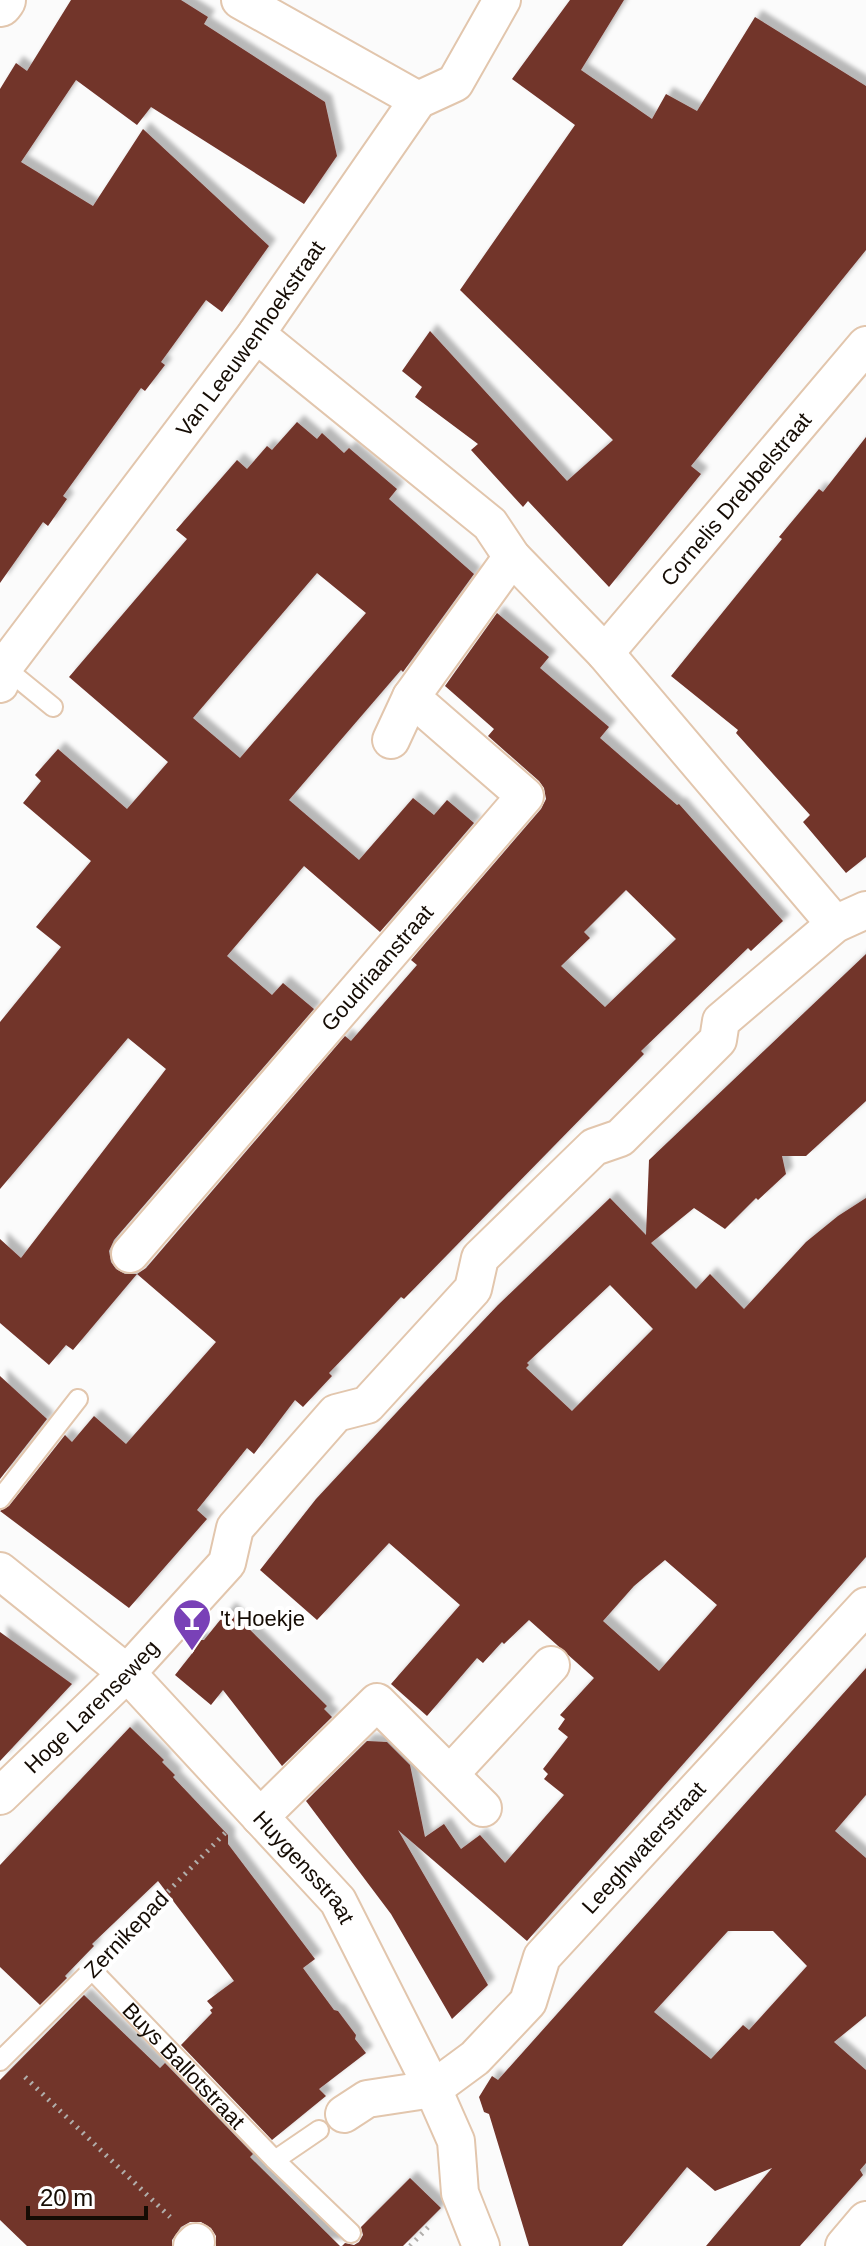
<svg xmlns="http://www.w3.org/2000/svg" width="866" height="2246" viewBox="0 0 866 2246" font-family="Arial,sans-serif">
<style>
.building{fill:#72342b;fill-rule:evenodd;filter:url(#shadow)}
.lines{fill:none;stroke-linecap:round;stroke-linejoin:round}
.lane-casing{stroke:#e2c6ad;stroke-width:22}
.street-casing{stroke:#e2c6ad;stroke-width:40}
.secondary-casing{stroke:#e2c6ad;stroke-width:48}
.path{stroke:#b1aeab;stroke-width:5;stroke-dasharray:2 6;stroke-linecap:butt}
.lane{stroke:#fff;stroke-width:18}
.street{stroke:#fff;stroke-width:36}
.secondary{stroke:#fff;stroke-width:44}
.labels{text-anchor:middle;stroke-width:8;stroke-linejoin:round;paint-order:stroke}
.street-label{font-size:22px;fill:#150c04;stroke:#fff}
.poi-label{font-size:22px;fill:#150c04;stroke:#fff;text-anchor:start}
</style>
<defs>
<filter id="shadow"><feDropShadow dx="7" dy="-7" stdDeviation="2" flood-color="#0004"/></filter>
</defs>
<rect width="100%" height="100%" fill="#fbfbfb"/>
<g class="building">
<polygon points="71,0 181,0 208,17 204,24 325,102 337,156 304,204 151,107 137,125 76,80 21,162 93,206 143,129 269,246 222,312 206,300 161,362 165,365 145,391 141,388 63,496 67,499 48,526 43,522 0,583 0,89 16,63 27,71"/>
<polygon points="570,0 624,0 581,70 652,119 666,94 697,111 755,17 866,86 866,250 691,466 701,474 609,587 528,501 523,507 471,450 478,444 415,397 422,387 402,371 430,331 567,481 613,440 460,290 575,125 512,79"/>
<path d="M297 422 317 439 322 433 344 453 349 448 397 489 389 499 474 574 403 672 401 670 289 800 359 860 413 798 434 815 447 800 474 823 380 932 304 866 227 956 272 995 283 983 314 1009 114 1240 109 1251 111 1262 116 1269 125 1274H137L73 1350 66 1345 49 1365 0 1323V1239L21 1258 166 1069 128 1038 0 1189V1022L61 947 36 927 91 861 23 803 41 781 35 775 58 749 127 809 168 762 69 677 187 539 176 530 237 460 247 469 267 446 272 450ZM317 573 366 613 240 758 193 718Z"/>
<polygon points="866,437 866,857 846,873 803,822 810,815 736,733 738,730 671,676 782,539 779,537 819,489 823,492"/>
<path d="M497 613 549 657 540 668 609 727 600 738 677 805 679 804 783 921 751 951 748 948 641 1051 644 1054 404 1299 401 1297 353 1348 329 1373 332 1376 303 1407 295 1400 254 1454 247 1448 197 1510 207 1519 129 1608 0 1511 9 1506 65 1435 72 1442 94 1416 126 1444 216 1342 137 1274 146 1268 345 1036 351 1041 417 965 411 960 541 809 546 799 544 788 539 781 488 736 494 729 445 686ZM626 890 676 939 605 1007 561 966 590 938 584 932Z"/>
<path d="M866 954V1101L806 1156H782L786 1174 758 1200 756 1198 725 1229 694 1208 651 1243 696 1289 710 1274 744 1309 806 1242 838 1216 866 1198V1557L527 1941 398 1830 488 1985 452 2019 391 1914 306 1801 367 1741 387 1742 410 1765 425 1837 444 1824 461 1849 480 1835 505 1863 564 1795 544 1779 548 1774 543 1769 568 1737 558 1729 565 1719 560 1715 594 1678 529 1620 504 1644 502 1642 483 1663 477 1658 427 1716 391 1684 460 1605 389 1543 317 1620 260 1570 316 1499 423 1384 498 1305 610 1198 646 1235 649 1160ZM610 1285 653 1329 572 1411 526 1368 529 1365 527 1363ZM665 1560 717 1605 659 1671 603 1621 634 1586Z"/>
<polygon points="0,1376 47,1419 0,1479"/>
<polygon points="229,1609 327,1706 324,1709 332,1717 282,1766 223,1690 211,1705 175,1675 194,1651 186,1640 204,1640"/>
<polygon points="0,1632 72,1684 0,1761"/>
<path d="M866 1668V1795L835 1831 866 1858V2016L834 2042 866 2070V2163L860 2170 863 2175 800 2246H706L772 2168 715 2191 687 2167 622 2246H529L489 2114 484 2112 479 2097 492 2076 498 2080ZM728 1931H773L807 1966 749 2030 743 2025 711 2059 654 2012Z"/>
<polygon points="130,1727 164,1760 162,1762 175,1775 173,1777 228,1835 228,1844 315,1959 303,1968 334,2010 338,2011 356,2035 355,2039 366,2053 319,2089 326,2096 272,2140 181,2045 212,2013 210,2010 213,2008 207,2001 234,1981 158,1881 92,1944 94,1946 65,1976 67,1978 40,2005 0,1967 0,1865"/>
<polygon points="84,1995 160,2068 165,2063 253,2154 250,2157 340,2246 216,2246 216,2236 211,2228 201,2222 190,2222 181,2227 172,2240 172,2246 27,2246 0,2220 0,2080"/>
<polygon points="410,2178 441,2208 403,2246 342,2246 345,2243 354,2245 359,2242 363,2235 361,2227"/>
</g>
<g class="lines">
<g class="lane-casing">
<g id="lane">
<polyline points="4,667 53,707"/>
<polyline points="0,1499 78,1399"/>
<path id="s1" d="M0 2061 92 1970 275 2160 351 2233"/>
<polyline points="275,2160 319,2130"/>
</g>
</g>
<g class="street-casing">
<g id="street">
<polyline points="240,0 418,100"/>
<polyline points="256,334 490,524 512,557 605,653 835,924"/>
<path id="s2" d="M605 653 866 345"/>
<path id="s3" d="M0 684 4 667 256 334 418 100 455 83 502 0"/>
<polyline points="391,740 411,697 512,557"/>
<path id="s4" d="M130 1254 525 796 411 697"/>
<path id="s5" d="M0 1571 127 1673 338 1901 433 2089 456 2141 460 2193 481 2246"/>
<polyline points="450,1774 551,1665"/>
<path id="s6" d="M0 1796 127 1673 227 1563 235 1528 336 1413 367 1405 473 1289 480 1258 594 1147 620 1138 718 1040 721 1021 835 924 866 910"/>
<polyline points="260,1817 377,1702 483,1808"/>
<path id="s7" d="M344 2114 367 2099 433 2089 475 2058 528 2002 542 1957 866 1606"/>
<polyline points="192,2246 196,2242"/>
<polyline points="844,2246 866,2220"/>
</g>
</g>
<g class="secondary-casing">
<polyline id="secondary" points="0,4 3,0"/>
</g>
<g class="path">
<polyline points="112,1949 225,1833"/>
<polyline points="25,2077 170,2217"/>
<polyline points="410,2246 432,2223"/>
</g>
<use href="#lane" class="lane"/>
<use href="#street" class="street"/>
<use href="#secondary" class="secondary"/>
</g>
<defs>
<g id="bar-pin" transform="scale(2)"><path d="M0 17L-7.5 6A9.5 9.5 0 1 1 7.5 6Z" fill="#7941b7" stroke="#fff"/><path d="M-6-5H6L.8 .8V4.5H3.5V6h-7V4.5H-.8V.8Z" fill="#fff"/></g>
</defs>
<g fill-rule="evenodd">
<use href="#bar-pin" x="192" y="1618"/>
</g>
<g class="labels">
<g class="street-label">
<text dy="8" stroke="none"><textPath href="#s3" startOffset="428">Van Leeuwenhoekstraat</textPath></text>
<text dy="8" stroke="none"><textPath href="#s2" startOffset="202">Cornelis Drebbelstraat</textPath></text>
<text dy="8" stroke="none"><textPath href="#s4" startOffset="378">Goudriaanstraat</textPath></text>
<text dy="8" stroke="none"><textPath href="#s6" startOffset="128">Hoge Larenseweg</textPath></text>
<text dy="8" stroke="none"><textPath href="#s7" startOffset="420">Leeghwaterstraat</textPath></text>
<text dy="8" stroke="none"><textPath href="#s5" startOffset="426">Huygensstraat</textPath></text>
<text transform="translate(126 1934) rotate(-46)" y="8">Zernikepad</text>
<text dy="8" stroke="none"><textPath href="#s1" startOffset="262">Buys Ballotstraat</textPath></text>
</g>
<g class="poi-label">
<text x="220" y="1626">'t Hoekje</text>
</g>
</g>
<path d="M28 2206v12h118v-12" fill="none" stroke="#150c04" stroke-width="4"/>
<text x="40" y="2206" font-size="24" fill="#150c04" stroke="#ffffff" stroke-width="6" paint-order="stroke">20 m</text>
</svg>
